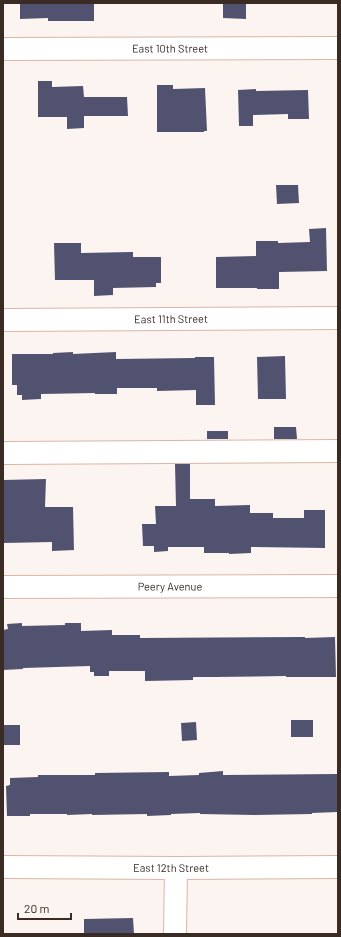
<svg xmlns="http://www.w3.org/2000/svg" width="341" height="937" viewBox="0 0 341 937" font-family="Barlow,sans-serif">
<style>
.building{fill:#50526f}
.lines{fill:none;stroke-linecap:round;stroke-linejoin:round}
.minor-casing{stroke:#dbb5a5;stroke-width:24}
.minor{stroke:#fff;stroke-width:22}
.labels{text-anchor:middle;stroke-width:4;stroke-linejoin:round;paint-order:stroke}
.street-label{font-size:11px;fill:#3a2b25;stroke:#fcf4f0}
</style>
<rect width="100%" height="100%" fill="#fcf4f0"/>
<g class="building">
<polygon points="20,3 94,3 94,21 48,21 48,18 20,19"/>
<polygon points="223,3 246,3 246,19 223,18"/>
<polygon points="38,81 52,81 52,87 83,86 84,97 127,97 128,116 84,116 84,128 67,129 67,117 38,117"/>
<polygon points="157,85 173,85 173,89 205,88 207,131 204,131 204,132 157,132"/>
<polygon points="256,89 256,91 308,90 309,119 288,119 288,114 253,115 253,126 239,126 238,90"/>
<polygon points="276,185 298,185 299,203 277,204"/>
<polygon points="326,228 327,271 279,272 279,289 257,289 257,288 216,288 216,257 256,256 256,241 278,241 278,243 310,242 309,229"/>
<polygon points="54,243 81,243 81,253 133,252 133,257 161,257 161,283 156,283 156,287 113,288 113,295 94,296 94,280 55,280"/>
<polygon points="73,352 73,354 116,352 116,359 195,358 195,357 214,357 215,405 196,405 196,390 157,391 157,388 117,388 117,394 95,394 95,393 41,394 41,399 22,400 22,395 17,395 17,385 12,385 12,354 53,354 53,353"/>
<polygon points="285,356 286,399 258,399 257,357"/>
<polygon points="274,427 296,427 297,439 274,439"/>
<rect x="207" y="431" width="21" height="8"/>
<polygon points="175,464 190,464 190,499 215,499 215,506 250,505 250,513 273,513 273,518 304,518 304,510 325,510 325,548 251,547 251,553 229,554 229,553 204,553 204,547 168,547 168,551 154,552 154,546 143,546 142,524 156,524 155,506 176,506"/>
<polygon points="46,479 45,507 73,507 74,550 52,551 52,542 3,543 3,480"/>
<polygon points="22,623 22,626 65,625 65,623 81,623 81,631 112,630 112,635 140,635 140,638 305,637 305,638 335,637 336,677 286,677 286,676 214,677 193,677 193,680 145,681 145,671 109,671 109,676 94,676 94,672 90,672 90,666 23,668 23,669 3,670 3,630 8,629 7,624"/>
<rect x="291" y="720" width="22" height="17"/>
<polygon points="196,722 197,740 182,741 181,723"/>
<rect x="3" y="725" width="17" height="20"/>
<polygon points="223,771 223,775 338,774 338,812 312,813 312,814 255,815 200,814 200,813 171,814 171,815 147,816 147,814 92,815 92,814 67,815 67,814 30,814 30,816 7,816 6,786 10,785 10,778 38,777 38,775 95,775 95,773 169,772 169,776 199,775 199,773"/>
<polygon points="133,918 134,934 84,934 84,919"/>
</g>
<g class="lines">
<g class="minor-casing">
<g id="minor">
<path id="s1" d="M3 49 338 48"/>
<path id="s2" d="M3 320 338 318"/>
<polyline points="3,453 338,451"/>
<path id="s3" d="M3 587 338 586"/>
<path id="s4" d="M3 867 176 868 338 867"/>
<polyline points="175,934 176,868"/>
</g>
</g>
<use href="#minor" class="minor"/>
</g>
<g class="labels">
<g class="street-label">
<text dy="4" stroke="none"><textPath href="#s1" startOffset="167">East 10th Street</textPath></text>
<text dy="4" stroke="none"><textPath href="#s2" startOffset="168">East 11th Street</textPath></text>
<text dy="4" stroke="none"><textPath href="#s3" startOffset="167">Peery Avenue</textPath></text>
<text dy="4" stroke="none"><textPath href="#s4" startOffset="168">East 12th Street</textPath></text>
</g>
</g>
<rect width="341" height="937" fill="none" stroke="#3a2b25" stroke-width="8"/>
<path d="M18 913v6h53v-6" fill="none" stroke="#3a2b25" stroke-width="2"/>
<text x="24" y="913" font-size="12" fill="#3a2b25" stroke="#fcf4f0" stroke-width="3" paint-order="stroke">20 m</text>
</svg>
